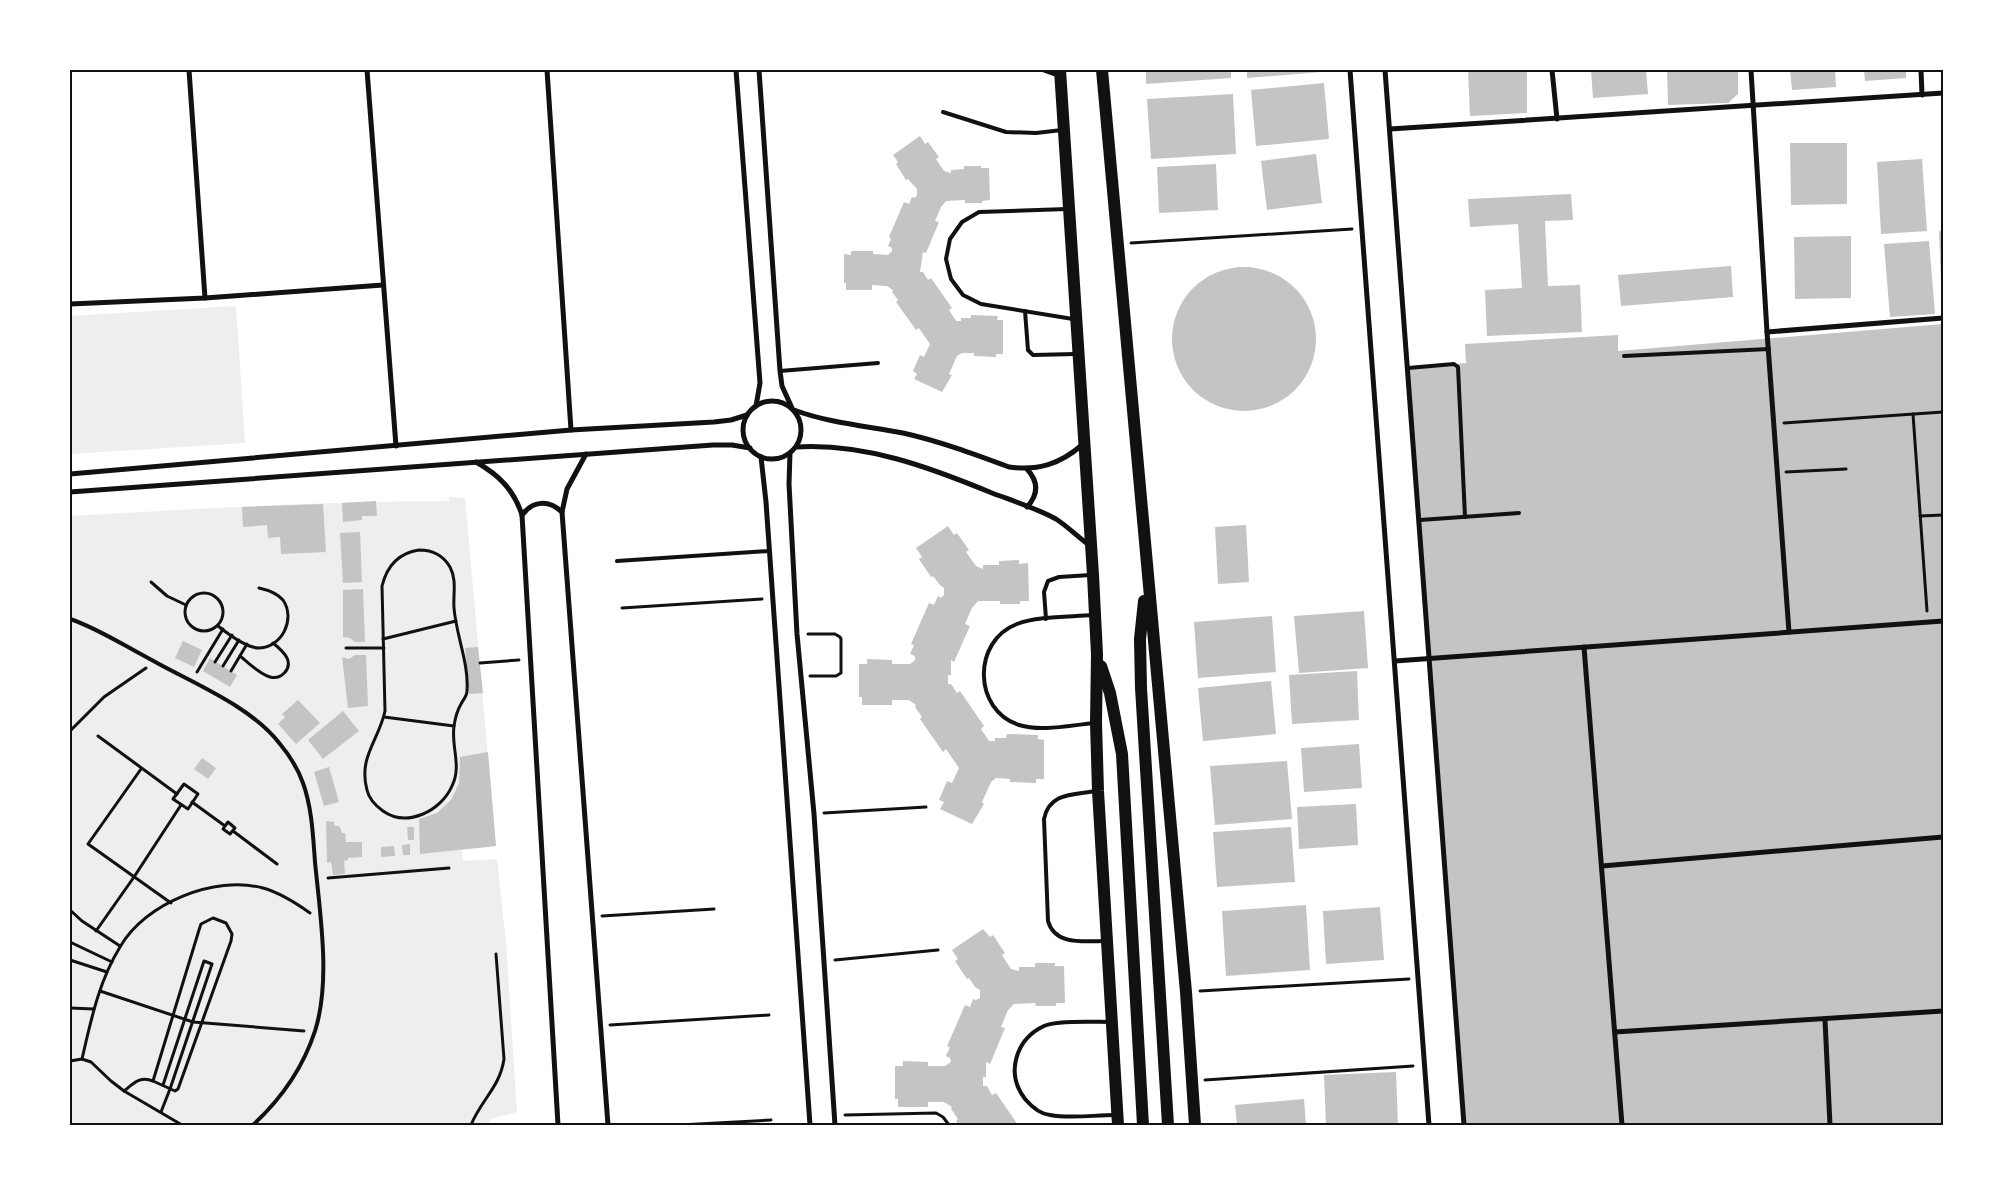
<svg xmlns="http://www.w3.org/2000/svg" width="2013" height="1195" viewBox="0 0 2013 1195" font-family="Manrope,sans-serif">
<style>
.green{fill:#eee}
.building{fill:#c4c4c4}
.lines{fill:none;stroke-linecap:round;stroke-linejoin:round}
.path{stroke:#111;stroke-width:3}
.service{stroke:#111;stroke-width:4}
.minor{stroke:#111;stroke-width:5}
.primary{stroke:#111;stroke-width:12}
.neatline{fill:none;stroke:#111;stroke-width:2}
</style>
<rect width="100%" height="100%" fill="#fff"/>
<g class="green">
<polygon points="236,306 245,443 70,454 70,316"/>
<path d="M449 497 465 498 496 846 462 850 463 861 497 859 506 942 517 1112 490 1119V1125H70V516C196 509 322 501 449 501Z"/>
</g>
<g class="building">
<polygon points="1146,70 1231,70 1231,78 1146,84"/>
<polygon points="1247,70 1322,70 1322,72 1247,78"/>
<polygon points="1468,70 1527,70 1527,113 1470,116"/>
<polygon points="1591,70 1646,70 1648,94 1593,98"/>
<polygon points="1667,70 1738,70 1738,94 1728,103 1668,105"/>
<polygon points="1790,70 1835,70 1836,87 1792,90"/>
<polygon points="1864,70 1906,70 1906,78 1865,81"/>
<polygon points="1324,83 1329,139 1256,146 1251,90"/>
<polygon points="1233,94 1236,154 1151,159 1147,99"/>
<polygon points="920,136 925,144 928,142 939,157 936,159 944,171 951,173 951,170 964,169 964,166 981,166 981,168 989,168 990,200 982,201 982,203 965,203 965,200 946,201 941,207 935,221 939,222 926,253 923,252 920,272 923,272 928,280 931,278 952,308 949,310 956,321 961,321 961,318 971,318 971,315 998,316 997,320 1003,320 1003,354 996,354 996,357 974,356 974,353 962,353 957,356 949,374 952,375 942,392 914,379 917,374 913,371 920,355 924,357 930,344 919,328 916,330 896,302 898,300 892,292 893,290 887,286 872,285 872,290 846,290 846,283 844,283 844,254 851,255 851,251 873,251 873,254 888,255 892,251 892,248 888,246 891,239 889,237 904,202 909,204 912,197 914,198 917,196 917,189 908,179 906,180 896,164 898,162 893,155"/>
<polygon points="1790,143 1847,143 1847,204 1791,205"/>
<polygon points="1316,154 1322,203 1267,210 1261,161"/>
<polygon points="1922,159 1927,231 1881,234 1877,162"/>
<rect x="1941" y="163" width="2" height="23"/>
<polygon points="1216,164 1218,210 1159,213 1157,167"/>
<polygon points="1571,194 1573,220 1545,221 1548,286 1580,285 1582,332 1487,336 1485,290 1522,288 1518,224 1470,227 1468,199"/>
<polygon points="1939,231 1943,231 1943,284 1941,284"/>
<polygon points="1851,236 1851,298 1795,299 1794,237"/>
<polygon points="1929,241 1935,314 1890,317 1884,244"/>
<polygon points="1731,266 1733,297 1621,306 1618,275"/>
<circle cx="1244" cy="339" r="72"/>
<polygon points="1943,324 1943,1125 1464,1125 1408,368 1466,363 1465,344 1618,335 1618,351"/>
<polygon points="376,501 377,516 362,516 362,520 343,522 342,503"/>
<polygon points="323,504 326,552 281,554 280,537 268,538 267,525 243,527 242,507"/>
<polygon points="1246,525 1249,582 1218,584 1215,527"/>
<polygon points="948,526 954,535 957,533 969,550 966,552 976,566 983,569 983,565 999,565 999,561 1019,560 1019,564 1028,563 1029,601 1020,601 1020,604 1000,604 1000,601 978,601 972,608 965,624 970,626 954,662 951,660 951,675 948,675 948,684 951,684 957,693 960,691 984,726 981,729 989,741 995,741 995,738 1006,738 1007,734 1038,735 1038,739 1044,740 1044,779 1036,779 1036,783 1010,782 1010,779 996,778 991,782 982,802 984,804 972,824 940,809 944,802 939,800 947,781 952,783 959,768 946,749 943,752 920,719 922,717 915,707 916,705 909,700 892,700 892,705 862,705 862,697 859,697 859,664 867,664 867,659 892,660 892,664 910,664 915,660 915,656 910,654 914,645 911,644 929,603 934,605 938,596 941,598 944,595 944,588 940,585 933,576 931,577 919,559 922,557 916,548"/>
<polygon points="360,532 362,582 343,583 340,533"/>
<polygon points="363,589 365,642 355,642 350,638 343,637 343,590"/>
<polygon points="1364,611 1368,668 1299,673 1294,616"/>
<polygon points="1272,616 1276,672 1198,678 1194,622"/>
<polygon points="183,641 202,650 194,667 175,658"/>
<polygon points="478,647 483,693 469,694 465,648"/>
<polygon points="355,655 366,655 368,706 348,708 342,657 349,659"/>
<polygon points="210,658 237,675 230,687 203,671"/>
<polygon points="1357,671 1359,720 1292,724 1289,675"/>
<polygon points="1271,681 1276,734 1203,741 1198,688"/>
<polygon points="298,700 320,723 296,744 278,724 285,717 282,714"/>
<polygon points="343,711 359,731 323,759 308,740"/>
<polygon points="1359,744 1362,788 1304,792 1301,748"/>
<polygon points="488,752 496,846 420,854 419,819 437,813 451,800 459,783 460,757"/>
<polygon points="202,758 216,768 208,779 194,769"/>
<polygon points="1287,761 1292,819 1215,825 1210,766"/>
<polygon points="329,767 339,802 324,806 314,772"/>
<polygon points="1356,804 1358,845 1299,849 1297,807"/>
<polygon points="326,821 334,822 334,825 340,827 342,833 345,833 346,842 362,842 362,857 348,858 348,860 344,861 345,874 333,875 331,862 327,863"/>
<polygon points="407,827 414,827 414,840 408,840"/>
<polygon points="1291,827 1295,882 1217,887 1213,832"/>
<polygon points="410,844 410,855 403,855 402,845"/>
<polygon points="394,846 395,856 381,857 381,847"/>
<polygon points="1306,905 1310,970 1226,976 1222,911"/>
<polygon points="1380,907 1384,960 1326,964 1323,911"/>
<polygon points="983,929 990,937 993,935 1005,953 1002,955 1011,969 1019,971 1019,967 1035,967 1035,963 1055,963 1055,966 1064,966 1065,1003 1056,1003 1056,1006 1036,1006 1035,1003 1014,1004 1008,1010 1001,1027 1005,1028 990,1064 986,1062 986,1077 983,1077 983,1086 987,1086 992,1095 996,1093 1018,1125 959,1125 956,1121 958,1119 951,1109 952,1107 944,1102 928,1102 928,1107 898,1107 898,1099 895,1099 895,1066 903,1066 903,1061 928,1062 928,1066 945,1066 951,1062 950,1058 946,1056 950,1047 947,1046 965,1005 970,1007 973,999 976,1000 980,998 980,990 975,987 969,978 967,979 955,961 958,959 952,950"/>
<polygon points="1396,1072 1398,1125 1326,1125 1324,1075"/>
<polygon points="1304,1099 1306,1125 1237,1125 1235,1105"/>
</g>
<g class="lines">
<g class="path">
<polyline points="1131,243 1352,229"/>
<polyline points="1913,414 1927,611"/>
<polyline points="1784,423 1943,412"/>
<polyline points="1786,472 1846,469"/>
<polyline points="1920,516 1943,515"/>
<path d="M419 550C432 550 443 555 450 567 457 580 453 594 454 608 456 635 469 663 467 691 467 696 463 700 461 704 457 711 455 719 454 726 451 747 462 766 452 786 441 811 407 828 383 811 376 806 369 799 367 790 358 757 379 740 385 711L382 586C387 566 398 553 419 550Z"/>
<polyline points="151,582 167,596 186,605"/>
<circle cx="204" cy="612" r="19"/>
<polyline points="622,608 762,599"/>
<path d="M218 626C228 634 245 647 258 648 282 648 296 619 283 600 277 593 268 590 259 588"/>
<polyline points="808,634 835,634 840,637 841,639 841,673 836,676 810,676"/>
<polyline points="383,639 456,621"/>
<polyline points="346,648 384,648"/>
<path d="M240 656C249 663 259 674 270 677 281 680 292 669 287 658 284 652 278 647 273 643"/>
<polyline points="215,662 232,635"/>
<polyline points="480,663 519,660"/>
<polyline points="223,666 239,640"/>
<polyline points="231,671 247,644"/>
<polyline points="197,672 223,629"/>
<polyline points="384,717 454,726"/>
<polyline points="70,731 104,697 146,668"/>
<polyline points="98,736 177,794"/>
<polyline points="141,769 88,844 171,903"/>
<polygon points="184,784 198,794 188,809 173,799"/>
<polyline points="192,802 225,826 223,829 230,834 235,828 228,822 225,826"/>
<polyline points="824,813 926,807"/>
<polyline points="233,831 277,864"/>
<polyline points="328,878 449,868"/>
<polyline points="70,910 82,921 120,946"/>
<polyline points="602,916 714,909"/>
<polygon points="213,918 226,923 232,934 231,941 178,1089 175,1091 153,1081 199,930 201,924"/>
<polyline points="96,931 134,877 181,805"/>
<polyline points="70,942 112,962"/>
<polyline points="70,960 107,972"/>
<polyline points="835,960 938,950"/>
<polyline points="100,991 193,1022 304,1031"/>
<polyline points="1200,991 1409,979"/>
<polyline points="70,1008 94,1009"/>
<polyline points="610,1025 769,1015"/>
<path d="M82 1059C91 1020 99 981 120 947 145 903 215 875 263 888 281 893 296 903 310 913"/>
<polyline points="70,1061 82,1059 91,1062 111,1081 124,1091 182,1125"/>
<polyline points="1205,1080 1413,1066"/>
<path d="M124 1091C134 1083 140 1076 153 1081"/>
<polyline points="161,1112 170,1089 212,964 204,961 163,1085"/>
<polyline points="845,1115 936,1113 943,1117 949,1125"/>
<path d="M471 1125C481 1100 500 1087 504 1059L496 954"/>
<polyline points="679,1125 771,1120"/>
</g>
<g class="service">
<polyline points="1043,70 1057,75"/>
<polyline points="943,112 1006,132 1036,133 1062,130"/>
<polyline points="1067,209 979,212 962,222 950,239 946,259 951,279 963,295 981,304 1073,319"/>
<polyline points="1025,311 1028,350 1033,355 1075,354"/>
<polyline points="1624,356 1769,349"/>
<polyline points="1408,368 1454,364 1458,367 1465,517"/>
<polyline points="780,371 878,363"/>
<polyline points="1420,520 1519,513"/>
<polyline points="617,561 769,551"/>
<path d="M1093 615C1070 617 1037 616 1017 624 972 641 973 710 1019 725 1042 732 1071 725 1095 723"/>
<path d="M70 619C97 628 123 645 148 658 190 682 250 705 280 744 290 756 298 769 303 783 312 808 313 836 315 862 320 914 331 981 315 1031 303 1068 281 1099 253 1125"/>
<polyline points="1046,619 1044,592 1048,581 1059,577 1091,575"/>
<path d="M1096 791C1074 795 1049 792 1044 819L1048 921C1055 946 1084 941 1106 941"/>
<path d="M1109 1022C1094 1022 1057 1020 1044 1026 1016 1039 1005 1073 1025 1099 1031 1106 1040 1114 1050 1115 1071 1119 1094 1115 1115 1115"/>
</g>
<g class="minor">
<polyline points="189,70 205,298"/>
<polyline points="367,70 396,446"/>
<polyline points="547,70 571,430"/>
<polyline points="736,70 760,383 756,406"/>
<polyline points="759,70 780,371 782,386 792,408"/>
<polyline points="1350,70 1429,1125"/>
<polyline points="1385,70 1464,1125"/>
<polyline points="1552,70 1557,119"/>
<polyline points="1751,70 1767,332 1789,632"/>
<polyline points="1921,70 1922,95"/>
<polyline points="1390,129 1943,93"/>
<polyline points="70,304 205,298 383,285"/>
<polyline points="1767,332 1943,318"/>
<circle cx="772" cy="430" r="29"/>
<path d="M794 410C829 423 866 426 903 433 939 441 974 454 1009 467 1038 471 1060 464 1082 445"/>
<path d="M796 447C865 443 929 467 992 493 1013 501 1036 508 1056 519 1067 526 1078 537 1089 545"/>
<polyline points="790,453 789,484 797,634 814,814 835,1125"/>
<polyline points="586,454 567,489 562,512 608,1125"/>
<polyline points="761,457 766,502 810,1125"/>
<path d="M476 462C499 475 514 490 522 515L558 1125"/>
<path d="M1027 469C1038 481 1039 494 1027 507"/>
<polyline points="70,474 571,430 714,422 731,420 747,415"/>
<polyline points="70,492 713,445 732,445 750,448"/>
<path d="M522 515C533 500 549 500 562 512"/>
<polyline points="1584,647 1622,1125"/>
<polyline points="1395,661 1943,621"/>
<polyline points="1602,866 1943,837"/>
<polyline points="1825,1020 1830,1125"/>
<polyline points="1615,1032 1943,1011"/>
</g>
<g class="primary">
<polyline points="1060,70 1093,575 1097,654 1096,723 1098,791 1118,1125"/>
<polyline points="1102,70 1186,992 1195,1125"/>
<polyline points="1144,601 1140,639 1141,688 1168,1125"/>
<polyline points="1101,666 1110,693 1122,754 1143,1125"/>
</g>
</g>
<rect width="2013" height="1195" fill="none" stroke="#ffffff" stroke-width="142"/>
<rect x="71" y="71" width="1871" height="1053" class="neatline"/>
</svg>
